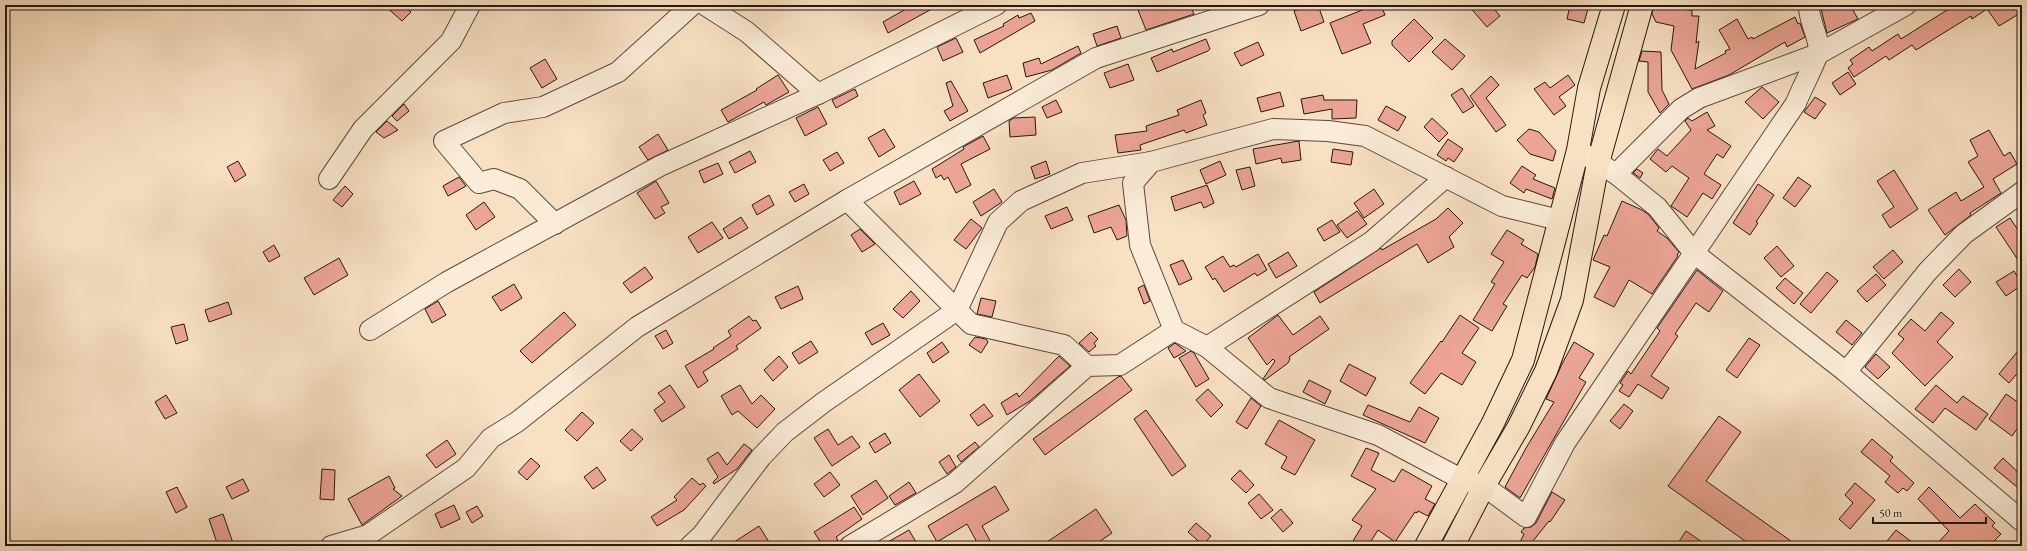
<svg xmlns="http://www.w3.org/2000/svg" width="2027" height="551" viewBox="0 0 2027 551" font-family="'EB Garamond',serif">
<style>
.building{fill:#eca595;stroke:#251712}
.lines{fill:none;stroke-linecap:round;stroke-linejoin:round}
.minor-casing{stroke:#5a4a3e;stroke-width:22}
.major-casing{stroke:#251712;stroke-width:24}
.minor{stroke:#faecd8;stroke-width:20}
.major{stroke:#f8e1c3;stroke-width:22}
</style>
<rect width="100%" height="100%" fill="#f8e1c3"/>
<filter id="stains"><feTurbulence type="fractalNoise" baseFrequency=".005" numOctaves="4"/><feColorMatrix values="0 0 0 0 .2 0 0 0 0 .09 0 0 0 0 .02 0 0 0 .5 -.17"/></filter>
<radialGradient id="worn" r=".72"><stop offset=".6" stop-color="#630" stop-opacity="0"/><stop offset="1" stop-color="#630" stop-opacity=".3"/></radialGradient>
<g class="building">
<polygon points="384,5 403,5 411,12 402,21"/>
<polygon points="913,5 939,5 888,33 883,22"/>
<polygon points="1136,5 1159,5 1161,10 1176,5 1190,5 1194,14 1146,30"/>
<polygon points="1310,5 1318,5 1324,22 1301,31 1294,11"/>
<polygon points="1365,5 1381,5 1385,15 1363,24 1371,43 1342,54 1330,23 1367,8"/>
<polygon points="1468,5 1491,5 1500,16 1487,27"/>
<polygon points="1570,5 1589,5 1584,23 1567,19"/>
<polygon points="1654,5 1669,5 1668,8 1692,10 1692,16 1699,16 1696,43 1699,41 1695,69 1726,53 1725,51 1730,49 1719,30 1737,19 1748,39 1752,37 1753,39 1795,17 1798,24 1800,23 1805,37 1787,47 1785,42 1729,75 1692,89 1671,50 1674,26 1656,22 1652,14"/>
<polygon points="1820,5 1850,5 1858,19 1827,33"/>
<polygon points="1955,5 2022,5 2022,12 1999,26 1987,9 1972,19 1971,16 1916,50 1912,45 1889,60 1886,56 1854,77 1848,68 1853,64 1850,60 1869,47 1872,51 1898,34 1901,39"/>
<polygon points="1031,13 1035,21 980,53 974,40 1004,26 1003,24 1018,15 1019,18"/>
<polygon points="1414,19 1433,38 1409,62 1392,45 1392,41"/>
<polygon points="1117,26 1121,38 1097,46 1093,34"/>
<polygon points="956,38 963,52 943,61 937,47"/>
<polygon points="1206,39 1210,49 1208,51 1157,72 1151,58 1172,49 1173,52"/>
<polygon points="1445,39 1465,56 1452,70 1432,52"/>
<polygon points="1258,42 1264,55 1241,66 1234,53"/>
<polygon points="1078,46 1081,53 1052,70 1026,77 1023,63 1039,58 1041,64"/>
<polygon points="1642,51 1661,52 1662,90 1669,104 1660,113 1648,92 1648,62 1639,61"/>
<polygon points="545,59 557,79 542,88 530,68"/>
<polygon points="1128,64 1134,80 1110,88 1104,73"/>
<polygon points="1848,72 1856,84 1840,95 1832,83"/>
<polygon points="778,75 789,92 766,105 764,102 728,122 721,110 757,90 756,89"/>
<polygon points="1007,75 1012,89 988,98 983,83"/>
<polygon points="1568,75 1575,85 1559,97 1566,106 1554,115 1534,89 1545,82 1550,88"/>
<polygon points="1491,76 1499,85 1486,98 1506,125 1496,132 1470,96"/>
<polygon points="951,81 968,111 950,121 944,111 953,106 946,83"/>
<polygon points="1762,87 1779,102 1763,119 1745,102"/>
<polygon points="1462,88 1474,106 1463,113 1451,95"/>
<polygon points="855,89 858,96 836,108 832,100"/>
<polygon points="1280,92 1284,106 1261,112 1257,98"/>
<polygon points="1323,95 1324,100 1357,100 1356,118 1332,119 1332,109 1304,114 1301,99"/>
<polygon points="1815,97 1826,104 1815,119 1804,112"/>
<polygon points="1056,100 1062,112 1047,118 1042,107"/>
<polygon points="1201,100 1206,113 1203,115 1207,125 1186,133 1184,130 1140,145 1141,150 1118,153 1115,135 1147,131 1146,126 1179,115 1177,110"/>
<polygon points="404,104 409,111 397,121 392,116"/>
<polygon points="1386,106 1406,117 1398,131 1378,120"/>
<polygon points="818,107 827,124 805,136 796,118"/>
<polygon points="1707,112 1715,126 1707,130 1731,146 1723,158 1717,154 1704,174 1721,185 1712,199 1703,193 1687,217 1671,206 1689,178 1672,166 1666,172 1650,159 1658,149 1667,156 1691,130 1685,121 1688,118 1692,121"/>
<polygon points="1035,117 1036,135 1010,137 1009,121 1014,118"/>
<polygon points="1432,118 1448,133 1439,142 1424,127"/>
<polygon points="387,121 398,130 384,138 376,132"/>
<polygon points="884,129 895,147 879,157 868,138"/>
<polygon points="1529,129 1539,132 1556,151 1553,161 1530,154 1517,140"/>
<polygon points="1989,130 2004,156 2010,152 2017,164 1993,179 2001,193 1970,213 1971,215 1945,235 1928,210 1956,192 1961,201 1984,187 1968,162 1978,156 1970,140"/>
<polygon points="658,134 668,150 648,160 639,147"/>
<polygon points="983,136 990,149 961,164 971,185 956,193 948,177 944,180 941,175 936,178 932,169 964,149 963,147"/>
<polygon points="1448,139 1463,149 1454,162 1448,158 1446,161 1437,155"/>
<polygon points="1299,141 1301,160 1282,163 1281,158 1256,164 1253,149"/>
<polygon points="1333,149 1353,152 1351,165 1331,162"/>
<polygon points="750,151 756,162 735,173 729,162"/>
<polygon points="837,152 844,163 830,171 823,160"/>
<polygon points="238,161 246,175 235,182 227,167"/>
<polygon points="1046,161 1050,174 1035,179 1031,167"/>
<polygon points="1220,161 1226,175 1206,184 1200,170"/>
<polygon points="718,163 723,174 704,183 699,171"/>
<polygon points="1522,166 1536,175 1533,179 1555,188 1552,199 1526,189 1524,193 1510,183"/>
<polygon points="1250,167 1255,186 1242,190 1236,170"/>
<polygon points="1637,169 1643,173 1640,178 1633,173"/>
<polygon points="1894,170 1918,209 1890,228 1882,215 1894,207 1877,181"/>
<polygon points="459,177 466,186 448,196 443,186"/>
<polygon points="1798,177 1811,186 1795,207 1783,198"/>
<polygon points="656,181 669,203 661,207 665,213 655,219 637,193"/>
<polygon points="914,181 921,194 900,205 894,192"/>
<polygon points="804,184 809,194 795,202 789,192"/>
<polygon points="1758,184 1774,195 1756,222 1758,223 1750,235 1733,223"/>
<polygon points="1207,185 1214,203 1204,208 1201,202 1175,211 1171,197"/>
<polygon points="345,186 353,194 342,207 333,200"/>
<polygon points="994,189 1002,202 981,216 973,202"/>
<polygon points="1374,189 1384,204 1364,218 1354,203"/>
<polygon points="769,195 774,205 757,215 752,205"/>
<polygon points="1622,201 1642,210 1649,215 1659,228 1657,231 1667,238 1679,252 1677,255 1678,256 1652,294 1629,280 1614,307 1594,297 1610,267 1593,260 1604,235 1607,236"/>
<polygon points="484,202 495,217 476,230 466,215"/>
<polygon points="1119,205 1126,220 1127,236 1117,240 1111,227 1094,233 1088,216"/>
<polygon points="1067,207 1073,220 1051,229 1045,216"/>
<polygon points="1448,208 1463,223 1449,237 1454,247 1428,263 1417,244 1320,303 1314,292 1381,248 1382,250 1436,219"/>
<polygon points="1357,211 1367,224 1347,238 1337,225"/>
<polygon points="741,217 748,228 729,239 723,229"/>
<polygon points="2010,218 2022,236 2022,266 1996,227"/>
<polygon points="971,219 982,228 966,249 954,240"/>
<polygon points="1332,220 1340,232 1324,241 1317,229"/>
<polygon points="712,222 723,238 698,253 688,237"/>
<polygon points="860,229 875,244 862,252 851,235"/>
<polygon points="1507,230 1524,240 1521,244 1538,254 1535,267 1527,278 1522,275 1503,304 1507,306 1492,331 1473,320 1495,284 1491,282 1504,262 1491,254"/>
<polygon points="274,245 280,256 269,262 263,252"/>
<polygon points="1777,246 1794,266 1781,277 1764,258"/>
<polygon points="1893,250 1903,262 1884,279 1873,267"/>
<polygon points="1288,252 1297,266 1276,278 1268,264"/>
<polygon points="1258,254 1267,270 1257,276 1255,273 1224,292 1215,278 1213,280 1205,267 1223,256 1230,267 1234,265 1236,267"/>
<polygon points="339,258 348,275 314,295 304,278"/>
<polygon points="1183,260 1192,279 1179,285 1170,265"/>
<polygon points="645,267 653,278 631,293 623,283"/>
<polygon points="1959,269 1971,282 1955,297 1943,285"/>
<polygon points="1697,270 1723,291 1709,312 1696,303 1675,334 1678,336 1651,376 1669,388 1662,399 1638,384 1629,397 1619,391 1623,385 1620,383 1628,371 1631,374 1660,331 1657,328"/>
<polygon points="2014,271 2022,285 2006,296 1996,282"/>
<polygon points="1827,272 1838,281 1811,313 1800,304"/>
<polygon points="1876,274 1886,285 1867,302 1857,291"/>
<polygon points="1785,278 1803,293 1794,304 1776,288"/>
<polygon points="514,284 522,298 501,311 492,297"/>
<polygon points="1144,285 1150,301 1144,304 1138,288"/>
<polygon points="798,286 803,299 781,309 775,297"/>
<polygon points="911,291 920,301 903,318 893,309"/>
<polygon points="981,298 996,301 992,317 977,314"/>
<polygon points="438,301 446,315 432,323 425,309"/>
<polygon points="228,302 232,314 209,322 205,310"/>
<polygon points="564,312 576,325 532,363 520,351"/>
<polygon points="1941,312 1954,323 1937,342 1953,357 1925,386 1892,353 1904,339 1898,334 1911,319 1925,331"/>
<polygon points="1278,315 1293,335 1320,316 1329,329 1289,357 1290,359 1288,363 1265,380 1263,379 1275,361 1273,359 1267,365 1248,338"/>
<polygon points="1460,315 1479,328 1462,353 1476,362 1462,385 1441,373 1425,394 1410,383 1441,341 1442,342"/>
<polygon points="749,316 753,321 756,320 761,328 736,346 738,349 703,372 708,381 698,388 685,366 714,349 713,348 731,336 728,331"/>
<polygon points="1846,320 1862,333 1852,345 1836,332"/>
<polygon points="883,323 890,335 872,345 865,333"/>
<polygon points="184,324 188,340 176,344 171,327"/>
<polygon points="666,330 673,343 663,349 655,336"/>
<polygon points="1091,332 1098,339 1094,343 1096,346 1089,352 1079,343"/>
<polygon points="975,337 986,339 988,342 981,353 969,345"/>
<polygon points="1749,338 1760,345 1737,378 1726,370"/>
<polygon points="811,341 818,352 799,364 792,353"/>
<polygon points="942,342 949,352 933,363 927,353"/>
<polygon points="1574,342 1594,354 1579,378 1586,382 1520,498 1505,487 1526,448 1554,402 1546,399 1563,362"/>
<polygon points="1175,343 1186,351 1174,358 1168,348"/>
<polygon points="2022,346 2022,368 2009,383 1999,374"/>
<polygon points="1191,351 1194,353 1209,379 1196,387 1179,358"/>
<polygon points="1876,354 1890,367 1878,379 1865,367"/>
<polygon points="779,356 788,367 773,381 764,370"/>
<polygon points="1059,356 1070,366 1030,401 1007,415 1001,403 1017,393 1019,397"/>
<polygon points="1349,364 1376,378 1366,396 1340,381"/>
<polygon points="919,374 940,401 920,417 899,390"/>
<polygon points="1121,376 1132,390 1045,455 1033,439 1118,377"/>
<polygon points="1309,380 1331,391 1325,404 1303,392"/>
<polygon points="670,385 685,407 662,422 654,410 665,402 658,393"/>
<polygon points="740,385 752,404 761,395 775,409 757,428 738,411 732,415 721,396"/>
<polygon points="1936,385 1957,403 1963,396 1988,414 1976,430 1945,408 1933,423 1915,409"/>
<polygon points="1208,389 1223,405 1211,417 1196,400"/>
<polygon points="2006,394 2022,405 2022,422 2012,436 1989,419"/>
<polygon points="166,395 177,413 165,419 155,402"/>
<polygon points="1251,398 1261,406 1247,429 1236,422"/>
<polygon points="984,404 993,416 978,426 970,415"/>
<polygon points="1624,404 1633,411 1620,429 1610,421"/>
<polygon points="1368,405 1410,422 1419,407 1439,418 1425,443 1363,415"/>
<polygon points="1146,410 1186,466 1172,476 1134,419"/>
<polygon points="582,412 594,423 577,441 565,430"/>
<polygon points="1719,416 1741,432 1706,481 1798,546 1752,546 1668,486"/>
<polygon points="1279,420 1315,440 1295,475 1281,468 1287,457 1265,444"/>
<polygon points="632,429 643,439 631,451 620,441"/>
<polygon points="828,429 838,445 852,436 860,447 832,466 814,438"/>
<polygon points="885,433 891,443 875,453 869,443"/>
<polygon points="1872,439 1893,457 1890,461 1914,483 1907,491 1903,488 1898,493 1885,482 1890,476 1861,452"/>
<polygon points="447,440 456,454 436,468 426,455"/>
<polygon points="975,442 979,447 961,462 957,456"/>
<polygon points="744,444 752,450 737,469 714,484 713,482 718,477 707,459 718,452 727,465"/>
<polygon points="1366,448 1379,453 1371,470 1394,482 1402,469 1432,486 1425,499 1435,504 1428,516 1418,511 1417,513 1415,512 1395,542 1378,530 1368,546 1350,546 1362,526 1352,520 1376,489 1351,476"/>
<polygon points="949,455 956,467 947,474 939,462"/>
<polygon points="531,458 540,466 527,480 518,472"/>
<polygon points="2003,458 2022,476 2022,491 1994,468"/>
<polygon points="597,467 606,480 593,489 584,477"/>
<polygon points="322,469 335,470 334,500 320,499"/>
<polygon points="1240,470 1254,485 1246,493 1231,479"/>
<polygon points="830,472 840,485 824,497 814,484"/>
<polygon points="389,476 395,488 393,489 402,496 362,525 348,499"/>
<polygon points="692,478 700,485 703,483 706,486 684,510 657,526 651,517 677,500 674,497"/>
<polygon points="243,479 249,491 232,499 226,487"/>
<polygon points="876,480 888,498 863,515 851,496"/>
<polygon points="909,482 916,493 895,505 889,496"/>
<polygon points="1855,483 1875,500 1850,529 1839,519 1853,503 1845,495"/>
<polygon points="995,486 1009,510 982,526 993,546 979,546 967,524 937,542 928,526"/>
<polygon points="177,487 187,507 176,513 166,492"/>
<polygon points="1929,487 1960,518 1975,504 1995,523 1992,526 2001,534 1989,546 1935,546 1949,531 1918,499"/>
<polygon points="1552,492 1565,500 1550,522 1549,521 1529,546 1518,546 1524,534 1521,532 1524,528 1531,527 1536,523"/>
<polygon points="1259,494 1273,510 1261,519 1248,503"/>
<polygon points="454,505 460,519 441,528 435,514"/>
<polygon points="477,506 483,516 472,523 466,512"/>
<polygon points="854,507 862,519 836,537 838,540 829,546 823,546 814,532"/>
<polygon points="1096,509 1112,533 1093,546 1041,546"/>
<polygon points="1281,509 1293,523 1283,532 1271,518"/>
<polygon points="223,514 234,546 218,546 209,519"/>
<polygon points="1196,523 1211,536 1203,545 1188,532"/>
<polygon points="759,526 769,542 763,546 728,546"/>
<polygon points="909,530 916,542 909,546 881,546"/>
<polygon points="1896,530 1917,546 1883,546"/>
<polygon points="1686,531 1708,546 1676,546"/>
</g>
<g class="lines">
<g class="minor-casing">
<g id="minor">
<polyline points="705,5 747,32 818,94"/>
<polyline points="1578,150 1616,174 1657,207 1694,253 1846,372 2022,521"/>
<polyline points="1616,174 1681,109 1699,98 1820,53 1906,5"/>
<polyline points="329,179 363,129 451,41 470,5"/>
<polyline points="847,200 971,324 1064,345 1087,366"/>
<path d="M1559 220 1502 206 1365 136 1328 131 1273 129 1151 162 1133 183 1140 245 1174 330 1207 347 1269 398 1378 435 1461 479 1484 486 1526 517 1565 443 1796 103C1799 94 1819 55 1819 51 1819 36 1808 20 1809 5"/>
<polyline points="555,224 520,189 494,179 479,183 444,141 504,113 543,107 618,72 692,5"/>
<polyline points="370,330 447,282 660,166 818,94 996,5"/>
<polyline points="1207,347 1371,242 1446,177"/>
<polyline points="1846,372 1928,271 1964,234 2022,192"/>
<polyline points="331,546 368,535 466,468 491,438 517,422 637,327 847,200 1096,58 1259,5"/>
<polyline points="690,546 702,535 761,457 785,432 824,402 957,310 998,222 1021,201 1082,173 1151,162"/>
<polyline points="850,546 955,483 1087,366 1120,365 1174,330"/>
</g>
</g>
<g class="major-casing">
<g id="major">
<polyline points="1426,546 1493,423 1523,360 1578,150 1589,88 1614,5"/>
<polyline points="1453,546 1484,486 1519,426 1546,371 1572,300 1598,163 1642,5"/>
</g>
</g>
<use href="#minor" class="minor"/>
<use href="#major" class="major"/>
</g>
<rect width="2027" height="551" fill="none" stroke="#f8e1c3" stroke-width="20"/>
<rect x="6" y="6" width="2015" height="539" fill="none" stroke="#251712" stroke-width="2"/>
<rect x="10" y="10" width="2007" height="531" fill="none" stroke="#251712"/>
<path d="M1873 517v6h113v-6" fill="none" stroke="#251712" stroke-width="2"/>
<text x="1879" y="517" font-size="12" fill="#251712" stroke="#faecd8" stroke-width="3" paint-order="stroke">50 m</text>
<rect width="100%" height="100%" filter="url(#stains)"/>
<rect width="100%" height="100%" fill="url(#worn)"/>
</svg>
